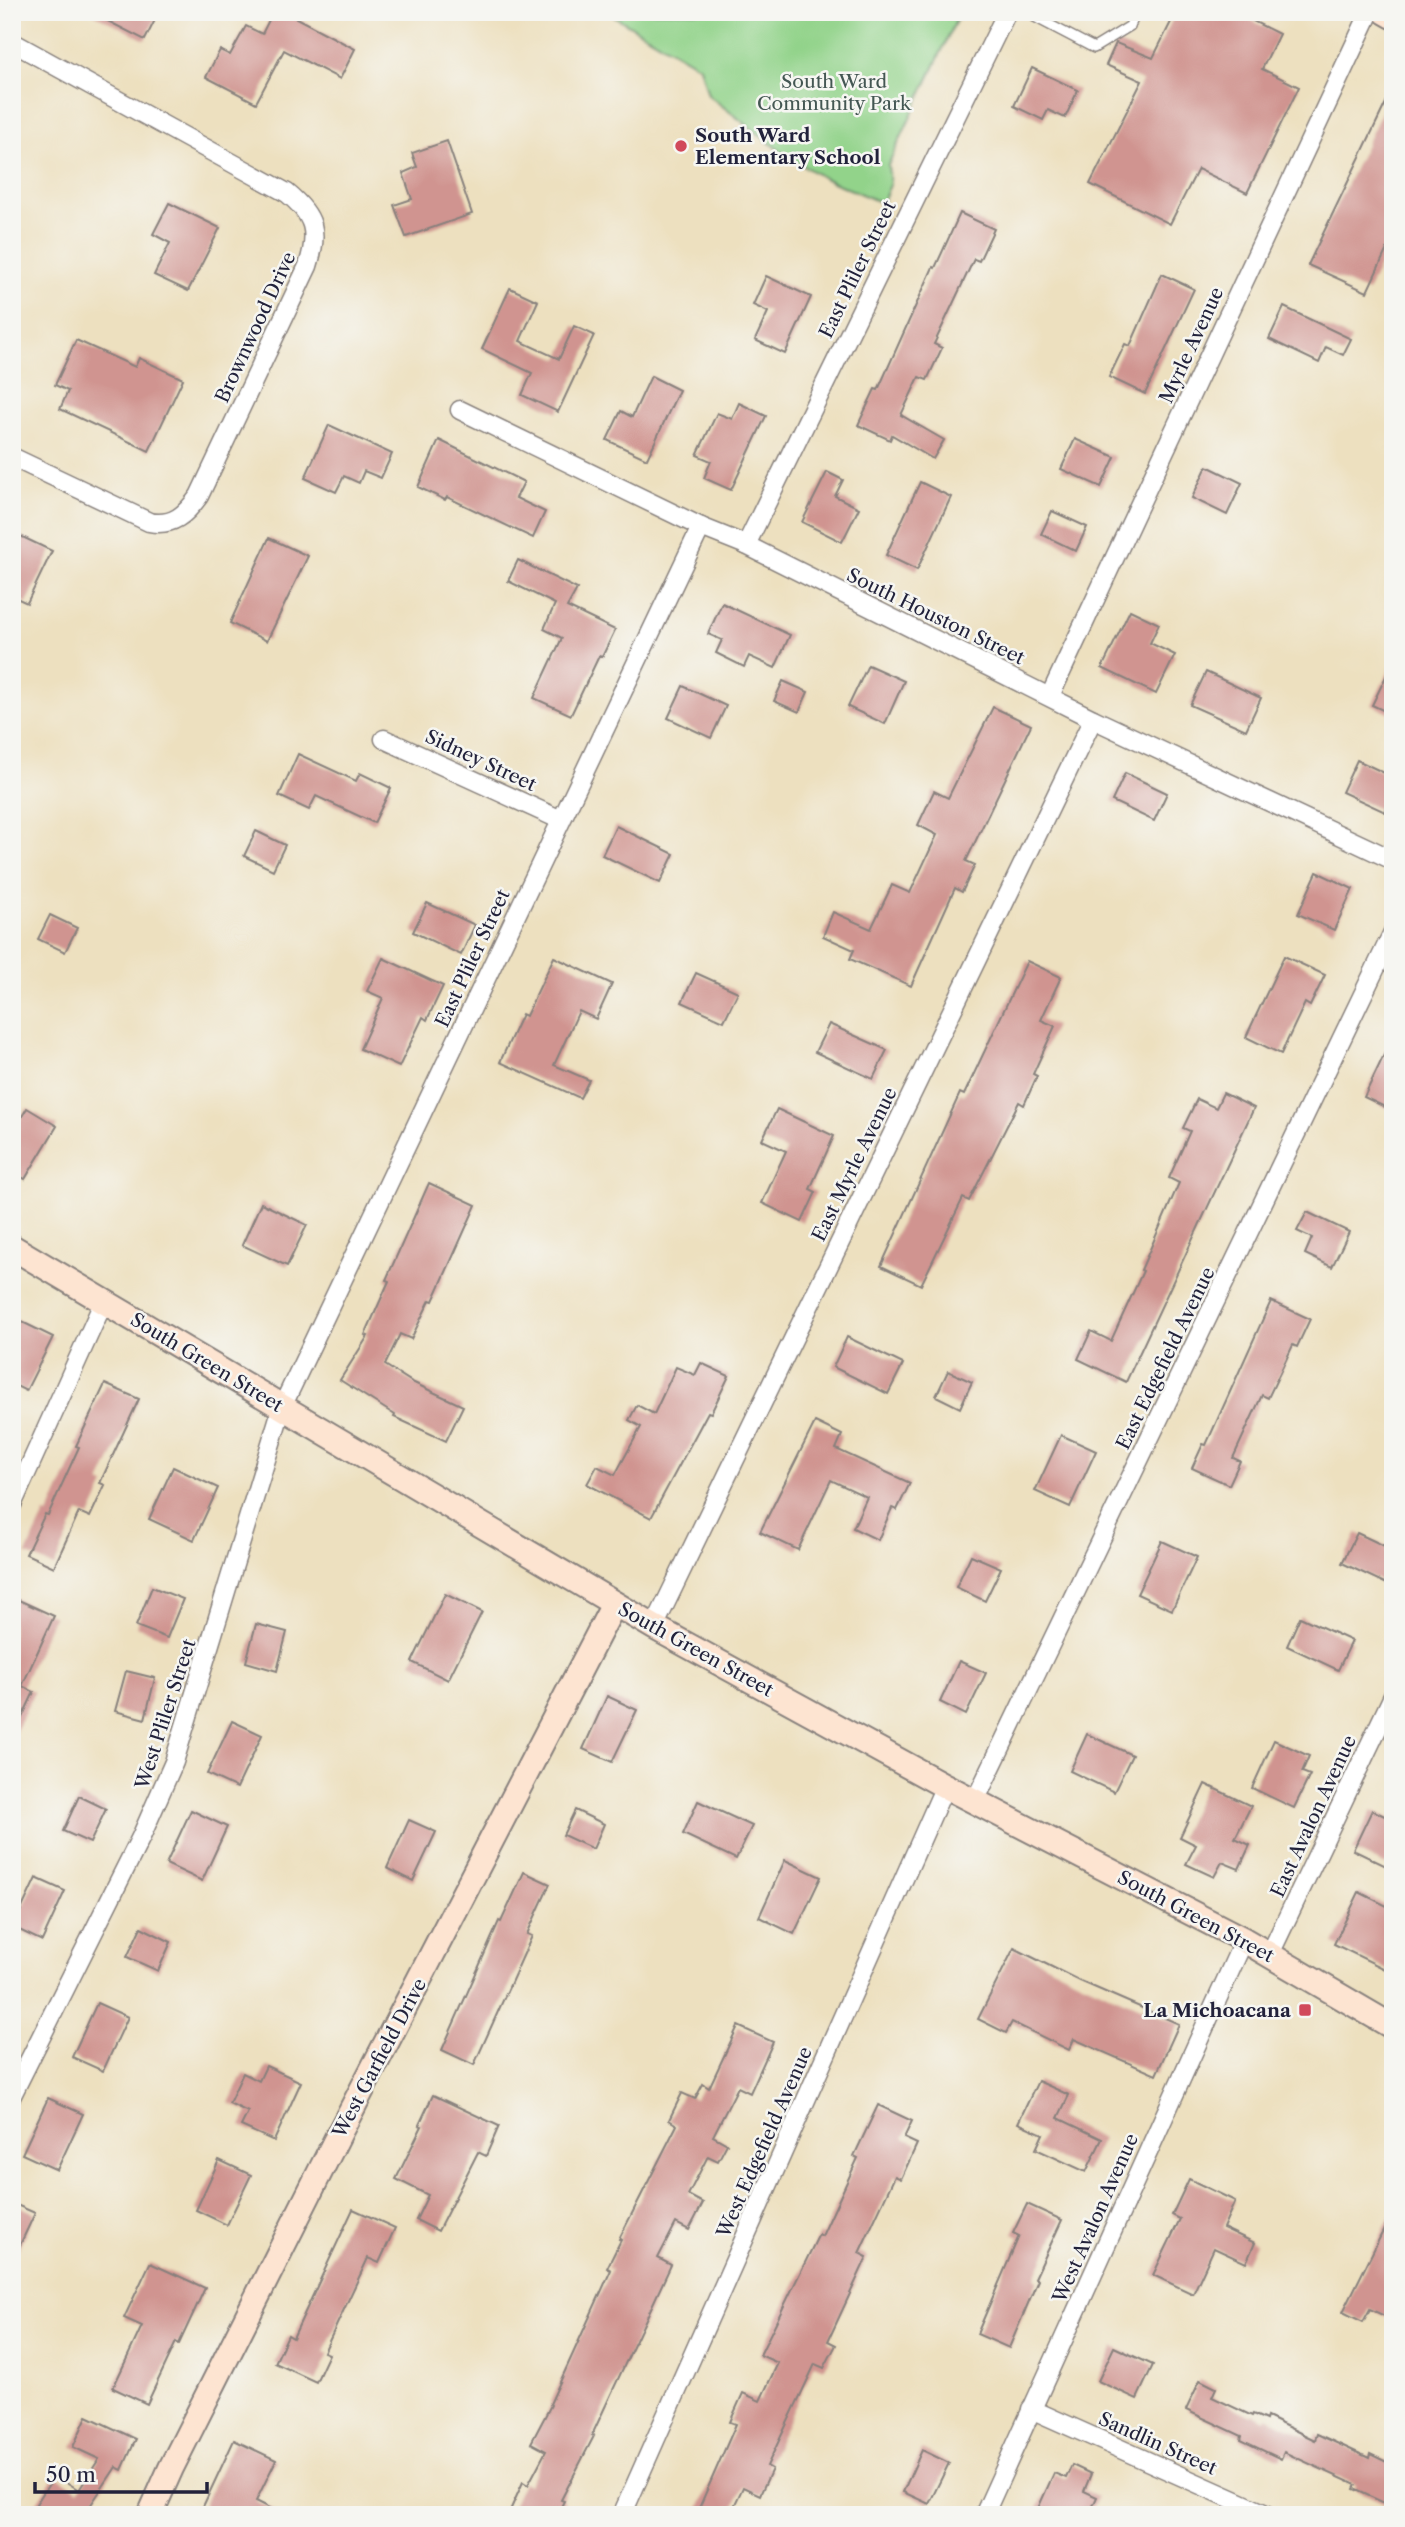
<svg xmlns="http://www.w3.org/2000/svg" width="1405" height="2527" viewBox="0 0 1405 2527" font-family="'Libre Caslon Text',serif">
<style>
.green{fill:#92d38a;stroke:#5a7a62;stroke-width:2}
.building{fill:#d09490}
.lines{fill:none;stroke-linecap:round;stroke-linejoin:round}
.lane-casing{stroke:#88817d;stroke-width:12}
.street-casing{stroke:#88817d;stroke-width:21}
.secondary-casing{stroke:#88817d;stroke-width:28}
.lane{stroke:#fff;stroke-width:9}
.street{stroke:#fff;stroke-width:18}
.secondary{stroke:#fde4d1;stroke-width:24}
.poi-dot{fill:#d1495b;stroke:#f6f6f2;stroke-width:2.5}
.labels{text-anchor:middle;stroke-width:5;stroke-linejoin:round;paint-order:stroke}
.park-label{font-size:19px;fill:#445753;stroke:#f6f6f2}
.poi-label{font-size:19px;font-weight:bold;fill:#22223b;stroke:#f6f6f2;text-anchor:start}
.street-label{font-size:19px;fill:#22223b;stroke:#f6f6f2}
</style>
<rect width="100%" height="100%" fill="#f6f6f2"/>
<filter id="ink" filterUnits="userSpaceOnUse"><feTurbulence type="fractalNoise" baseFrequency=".0143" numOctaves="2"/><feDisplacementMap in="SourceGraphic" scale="14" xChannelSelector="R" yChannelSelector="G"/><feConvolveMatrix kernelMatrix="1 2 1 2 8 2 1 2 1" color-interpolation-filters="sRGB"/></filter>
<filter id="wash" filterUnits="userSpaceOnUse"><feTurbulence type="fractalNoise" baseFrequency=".00686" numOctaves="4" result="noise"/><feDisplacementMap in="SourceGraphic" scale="28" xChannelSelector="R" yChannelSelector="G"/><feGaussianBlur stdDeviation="1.57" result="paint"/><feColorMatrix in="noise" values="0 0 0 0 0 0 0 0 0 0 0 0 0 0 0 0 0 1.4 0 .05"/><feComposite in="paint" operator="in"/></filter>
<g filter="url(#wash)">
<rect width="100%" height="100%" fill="#ede0bf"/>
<polygon class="green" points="607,12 960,12 888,165 890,185 882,203 826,179 788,157 708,95 700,67"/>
<g id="blocks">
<g class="building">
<polygon points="90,12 159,12 145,40"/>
<polygon points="273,12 285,12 355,49 340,79 284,50 256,103 206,77 220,50 230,55 246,26 262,34"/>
<polygon points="1176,12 1255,12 1251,20 1279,34 1262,69 1299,87 1247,193 1198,169 1170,224 1090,184 1142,81 1106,65 1116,43 1153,58"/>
<polygon points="1032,68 1078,90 1065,118 1048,110 1043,120 1014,106"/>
<polygon points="1393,88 1393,236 1367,292 1308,265"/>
<polygon points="447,141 472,214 406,237 394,205 412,199 403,173 417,167 412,153"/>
<polygon points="169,203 220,228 188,291 154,275 170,243 153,234"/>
<polygon points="960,213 994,229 979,261 974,259 934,344 942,348 927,380 919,377 901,415 944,440 933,459 892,435 890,440 858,425 875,389 878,390 933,267 935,268"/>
<polygon points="1162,274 1194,289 1145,394 1109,377 1125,344 1130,346"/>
<polygon points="766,276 811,297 785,354 755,340 768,312 753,305"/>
<polygon points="510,288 538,301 520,341 559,359 574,326 594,335 558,412 522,395 532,373 482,349"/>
<polygon points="1284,307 1351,339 1343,355 1326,347 1319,363 1269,339"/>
<polygon points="76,340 135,367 139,358 183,379 149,451 60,409 68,391 55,385"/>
<polygon points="651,376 679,390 647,459 607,440 621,411 632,417"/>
<polygon points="739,403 766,416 731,490 704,478 711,461 697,455 717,413 732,419"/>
<polygon points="329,425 392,454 381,478 364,471 359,483 344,476 336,492 305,478"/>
<polygon points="1075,439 1115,457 1101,487 1061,469"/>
<polygon points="439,440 524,482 516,498 545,512 533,538 447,497 445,500 418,487"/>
<polygon points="1207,466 1242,483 1227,515 1192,498"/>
<polygon points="827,472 843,480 835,496 859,508 842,542 802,522"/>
<polygon points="920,482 951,497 917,570 886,555"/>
<polygon points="1052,511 1087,527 1076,551 1041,534"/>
<polygon points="12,532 52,551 27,603 12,596"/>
<polygon points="269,538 308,556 267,641 230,623"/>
<polygon points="518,560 577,589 567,607 615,630 602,657 599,656 571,715 534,698 562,638 544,629 555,604 508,581"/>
<polygon points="722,603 790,635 775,668 749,656 744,667 716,653 722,640 708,634"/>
<polygon points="1130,610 1159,624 1150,643 1175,655 1156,694 1102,668"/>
<polygon points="1393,662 1393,715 1372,705"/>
<polygon points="868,665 904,681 885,724 848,707"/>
<polygon points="1206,672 1261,698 1246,730 1190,705"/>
<polygon points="783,681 808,692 799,712 774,701"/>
<polygon points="683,686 726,706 711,738 668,718"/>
<polygon points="993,707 1031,725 966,861 975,865 962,892 955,888 911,986 850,959 854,950 823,936 833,912 871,929 892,885 910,893 937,835 918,825 934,791 948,798"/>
<polygon points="298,754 356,781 360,773 391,788 374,823 316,796 309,810 279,796"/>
<polygon points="1357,760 1393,777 1393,794 1385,812 1342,792"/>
<polygon points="1125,773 1167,793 1154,821 1112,801"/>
<polygon points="616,826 674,854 660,883 602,855"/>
<polygon points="256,831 285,845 273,870 244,856"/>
<polygon points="1317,872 1353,889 1334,930 1298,914"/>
<polygon points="427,903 475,925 461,955 413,932"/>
<polygon points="50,915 77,928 65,952 38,939"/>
<polygon points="1284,956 1325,975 1310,1006 1305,1003 1281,1054 1246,1037"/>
<polygon points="554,957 612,984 596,1019 579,1011 554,1065 589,1080 580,1098 500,1062 522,1014 526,1016"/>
<polygon points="383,958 443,986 427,1020 423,1017 399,1067 360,1049 383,998 367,991"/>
<polygon points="1027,961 1061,977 1041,1020 1055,1026 1033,1074 1037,1076 1024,1105 1019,1102 969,1201 963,1198 921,1285 881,1266 960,1093 964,1095"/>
<polygon points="696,973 738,992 724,1021 682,1002"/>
<polygon points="829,1024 887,1050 873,1079 815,1052"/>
<polygon points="1393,1036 1393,1111 1364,1097"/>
<polygon points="1223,1093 1254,1108 1126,1382 1078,1359 1091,1331 1111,1341 1143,1271 1141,1270 1179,1183 1169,1178 1190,1131 1183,1128 1197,1099 1216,1108"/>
<polygon points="27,1108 57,1126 25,1179 12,1171 12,1133"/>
<polygon points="777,1109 834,1136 810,1189 816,1192 802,1222 762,1203 786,1151 762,1140"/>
<polygon points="429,1183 476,1205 433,1301 430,1300 411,1339 400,1334 385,1365 412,1382 463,1406 446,1441 394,1417 395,1415 340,1380 368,1336 365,1335 389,1281 386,1280"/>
<polygon points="261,1203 307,1225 287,1266 242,1245"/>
<polygon points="1307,1212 1349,1232 1332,1267 1305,1254 1312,1238 1297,1231"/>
<polygon points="1271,1301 1310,1319 1297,1347 1293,1345 1268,1398 1262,1395 1233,1458 1240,1461 1229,1485 1192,1468 1203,1444 1206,1445"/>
<polygon points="12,1317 53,1337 26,1391 12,1384"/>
<polygon points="847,1337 903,1364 888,1394 833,1367"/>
<polygon points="701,1363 729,1376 711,1413 708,1412 651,1518 587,1484 597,1466 615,1475 641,1427 629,1420 637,1405 654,1414 676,1367 695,1375"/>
<polygon points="948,1371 972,1382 960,1408 936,1396"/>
<polygon points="105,1384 139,1399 100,1483 105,1485 90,1517 79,1512 54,1567 26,1554 45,1514 48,1515 79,1447 76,1446"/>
<polygon points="815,1422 842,1435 836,1449 910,1483 897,1510 892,1508 878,1540 853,1528 867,1497 831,1480 798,1550 760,1532"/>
<polygon points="1061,1435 1096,1451 1070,1507 1035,1491"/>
<polygon points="173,1467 218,1488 194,1540 149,1519"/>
<polygon points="1357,1533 1393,1550 1393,1587 1342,1563"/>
<polygon points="1162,1541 1197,1557 1172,1610 1137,1594"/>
<polygon points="971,1555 1001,1568 985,1601 956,1587"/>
<polygon points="152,1587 183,1599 167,1638 136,1626"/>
<polygon points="445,1594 482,1612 448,1680 412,1662"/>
<polygon points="12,1597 54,1616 22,1686 34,1692 12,1739"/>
<polygon points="1300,1617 1352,1641 1338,1670 1287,1646"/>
<polygon points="256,1624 287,1632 277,1671 246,1662"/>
<polygon points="959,1661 986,1673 966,1715 940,1702"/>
<polygon points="126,1671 155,1678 145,1719 115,1711"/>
<polygon points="607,1696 637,1710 612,1762 583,1749"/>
<polygon points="232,1721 262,1735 237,1788 207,1774"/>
<polygon points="1087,1734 1132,1755 1114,1792 1070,1771"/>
<polygon points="1274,1740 1309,1756 1302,1772 1310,1775 1294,1808 1252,1788"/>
<polygon points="1205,1784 1251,1806 1235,1838 1250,1845 1239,1869 1222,1862 1214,1877 1186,1864 1196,1845 1180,1837"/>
<polygon points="79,1796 106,1809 90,1843 63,1831"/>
<polygon points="698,1801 752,1826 736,1859 683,1834"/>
<polygon points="191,1810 227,1827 202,1881 166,1864"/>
<polygon points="575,1810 604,1824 593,1849 563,1835"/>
<polygon points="1372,1810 1393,1820 1393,1851 1386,1866 1353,1850"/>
<polygon points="409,1820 436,1832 413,1881 387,1868"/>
<polygon points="785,1860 821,1877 794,1934 759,1917"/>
<polygon points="524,1872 550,1884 527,1934 532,1936 474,2065 442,2050 499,1921 501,1922"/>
<polygon points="36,1878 65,1891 42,1941 13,1927"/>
<polygon points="1359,1892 1393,1909 1393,1973 1334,1944"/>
<polygon points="141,1927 171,1942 158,1971 127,1957"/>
<polygon points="1014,1948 1080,1981 1179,2024 1156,2075 1074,2039 1069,2050 1012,2022 1006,2033 978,2019"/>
<polygon points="97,2003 128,2017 103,2071 72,2057"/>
<polygon points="738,2026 773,2042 750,2093 738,2087 713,2136 727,2144 718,2161 708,2156 688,2195 703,2203 689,2230 676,2223 658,2258 671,2265 592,2435 594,2436 561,2500 564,2501 557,2515 508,2515 523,2482 528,2485 546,2451 531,2443 551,2405 550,2404 611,2270 607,2268 621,2240 619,2239 677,2125 669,2120 682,2093 695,2099 703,2084 709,2088"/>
<polygon points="266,2066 301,2082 274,2141 241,2126 248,2112 229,2103 243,2073 259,2081"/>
<polygon points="1038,2081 1069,2095 1058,2118 1102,2139 1086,2172 1036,2149 1043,2134 1018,2123"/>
<polygon points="433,2095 499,2126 486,2156 478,2152 438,2231 416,2220 428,2195 396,2179 422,2126 419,2125"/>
<polygon points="48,2098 83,2114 57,2170 22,2154"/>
<polygon points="878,2105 912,2121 904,2138 917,2144 901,2179 895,2176 859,2253 867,2257 828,2341 836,2345 824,2368 815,2364 767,2466 772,2469 760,2495 743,2487 730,2515 696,2515 736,2424 730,2422 743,2393 760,2401 778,2363 760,2355 819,2234 822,2236 858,2158 854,2156"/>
<polygon points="219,2160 251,2175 227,2225 196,2210"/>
<polygon points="1189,2179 1235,2201 1223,2228 1255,2243 1246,2263 1214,2248 1193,2294 1153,2275 1180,2219 1172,2215"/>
<polygon points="12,2203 35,2213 12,2262"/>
<polygon points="1027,2204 1062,2220 1035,2278 1038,2280 1009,2348 977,2334 1019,2236 1013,2233"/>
<polygon points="353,2209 395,2228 379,2263 368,2258 324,2352 329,2354 316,2382 275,2363 288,2335 293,2338"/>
<polygon points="1393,2211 1393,2320 1370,2309 1363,2322 1343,2312"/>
<polygon points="150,2263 205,2288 179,2344 176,2342 147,2404 113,2388 142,2326 124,2318"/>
<polygon points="1114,2347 1153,2365 1137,2399 1098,2381"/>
<polygon points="1200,2380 1216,2388 1212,2397 1252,2416 1253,2414 1266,2420 1267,2417 1315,2440 1317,2434 1369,2458 1370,2454 1393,2465 1393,2507 1354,2489 1356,2485 1284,2452 1281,2459 1241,2440 1242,2436 1186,2410"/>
<polygon points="87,2416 136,2439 122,2470 116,2467 84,2515 53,2515 36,2504 55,2475 79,2490 99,2459 73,2447"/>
<polygon points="234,2440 276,2460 256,2501 284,2515 199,2515"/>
<polygon points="922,2450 949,2463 929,2504 903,2492"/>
<polygon points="1072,2465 1091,2474 1084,2491 1097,2497 1089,2515 1035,2515 1054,2473 1066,2478"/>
</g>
</g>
</g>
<g filter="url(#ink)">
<use href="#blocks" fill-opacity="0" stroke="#88817d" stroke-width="2"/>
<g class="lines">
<g class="lane-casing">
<polyline id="lane" points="1025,12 1094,48 1130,26 1136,12"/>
</g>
<g class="street-casing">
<g id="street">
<path d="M12 42 287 193C315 216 319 232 308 266L199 496C186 514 173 527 149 522L12 457"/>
<polyline points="460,410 701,527 746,545 1093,719 1393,860"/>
<polyline points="746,545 1007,12"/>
<polyline points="1050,696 1370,12"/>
<polyline points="384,739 561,820"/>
<polyline points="12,1505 104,1301"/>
<polyline points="654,1627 1093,719"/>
<polyline points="975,1801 1393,932"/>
<polyline points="1270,1954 1393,1696"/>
<polyline points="12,2095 141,1837 174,1762 282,1407 701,527"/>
<polyline points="1031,2409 1268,2515"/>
<polyline points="622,2515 945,1786"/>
<polyline points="984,2515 1244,1940"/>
</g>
</g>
<g class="secondary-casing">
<g id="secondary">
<polyline points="1386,12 1393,16"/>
<polyline points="12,1247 654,1627 945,1786 1244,1940 1393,2027"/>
<polyline points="150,2515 171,2468 341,2130 614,1604"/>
</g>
</g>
<use href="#lane" class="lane"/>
<use href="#street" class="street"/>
<use href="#secondary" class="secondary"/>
</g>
</g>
<g class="poi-dot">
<circle cx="681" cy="146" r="7"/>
<rect x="1298" y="2003" width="14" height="14" rx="3.5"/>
</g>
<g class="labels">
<g class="park-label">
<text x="834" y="88">South Ward<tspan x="834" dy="22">Community Park</tspan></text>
</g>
<g class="poi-label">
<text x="695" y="142">South Ward<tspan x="695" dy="22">Elementary School</tspan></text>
<text x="1291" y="2017" text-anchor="end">La Michoacana</text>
</g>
<g class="street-label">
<text transform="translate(857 269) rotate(-64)" y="7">East Pliler Street</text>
<text transform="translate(255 327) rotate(-65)" y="7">Brownwood Drive</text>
<text transform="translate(1191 345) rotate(-65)" y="7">Myrle Avenue</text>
<text transform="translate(936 616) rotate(26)" y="7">South Houston Street</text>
<text transform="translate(481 760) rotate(25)" y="7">Sidney Street</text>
<text transform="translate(472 958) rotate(-65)" y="7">East Pliler Street</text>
<text transform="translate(854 1164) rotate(-64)" y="7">East Myrle Avenue</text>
<text transform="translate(1165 1358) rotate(-64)" y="7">East Edgefield Avenue</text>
<text transform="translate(207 1362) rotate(31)" y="7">South Green Street</text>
<text transform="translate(696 1649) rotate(29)" y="7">South Green Street</text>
<text transform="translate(165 1714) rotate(-72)" y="7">West Pliler Street</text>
<text transform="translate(1313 1816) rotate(-65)" y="7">East Avalon Avenue</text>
<text transform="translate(1196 1916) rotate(28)" y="7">South Green Street</text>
<text transform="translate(379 2058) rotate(-62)" y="7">West Garfield Drive</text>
<text transform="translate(764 2142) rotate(-66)" y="7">West Edgefield Avenue</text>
<text transform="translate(1095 2218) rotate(-66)" y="7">West Avalon Avenue</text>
<text transform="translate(1158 2443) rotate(24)" y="7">Sandlin Street</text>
</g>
</g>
<rect width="1405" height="2527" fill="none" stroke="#f6f6f2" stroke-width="42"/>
<path d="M35 2482v10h172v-10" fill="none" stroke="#22223b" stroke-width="3.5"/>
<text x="46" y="2482" font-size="21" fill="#22223b" stroke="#f6f6f2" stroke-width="5" paint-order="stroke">50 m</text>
</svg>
